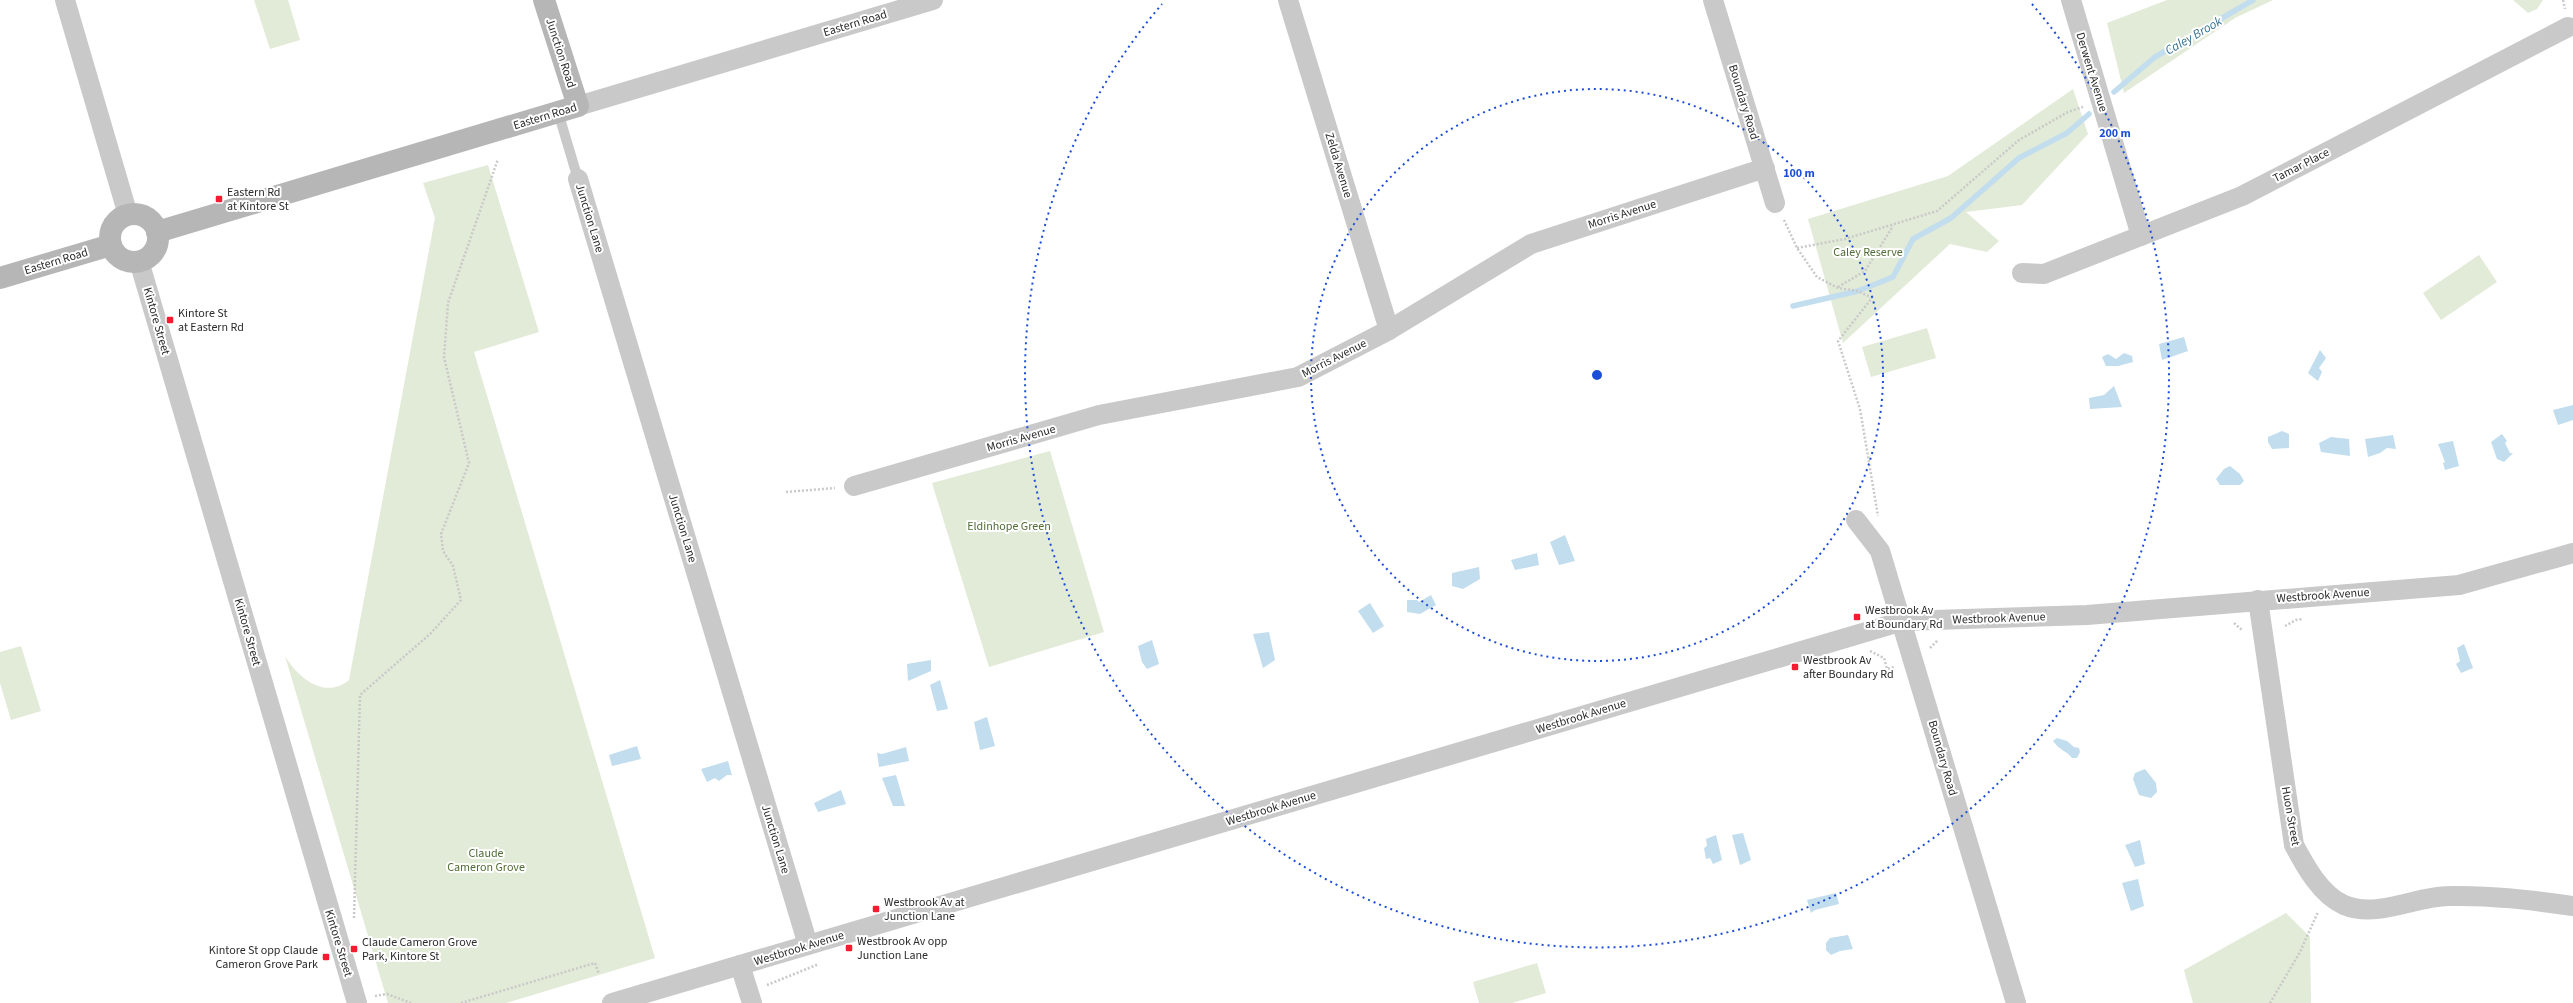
<svg xmlns="http://www.w3.org/2000/svg" width="2573" height="1003" viewBox="0 0 2573 1003" font-family="'Source Sans 3',sans-serif">
<style>
.green{fill:#e2ebd7}
.water{fill:#c1ddee}
.lines{fill:none;stroke-linecap:round;stroke-linejoin:round}
.stream{stroke:#c1ddee;stroke-width:5.5}
.path{stroke:#c9c9c9;stroke-width:2.5;stroke-dasharray:2 2;stroke-linecap:butt}
.lane{stroke:#c9c9c9;stroke-width:10}
.street{stroke:#c9c9c9;stroke-width:20}
.secondary{stroke:#b6b6b6;stroke-width:22}
.ring{fill:none;stroke:#1d4ed8;stroke-width:2;stroke-dasharray:2 4}
.poi-dot{fill:#f51c32;stroke:#fff;stroke-width:1.5}
.labels{text-anchor:middle;stroke-width:4;stroke-linejoin:round;paint-order:stroke}
.street-label{font-size:12px;fill:#2c2c2c;stroke:#fff}
.poi-label{font-size:12px;fill:#2c2c2c;stroke:#fff;text-anchor:start}
.park-label{font-size:12px;fill:#506b36;stroke:#fff}
.water-label{font-size:13px;font-style:italic;fill:#337194;stroke:#fff}
.centre{fill:#1d4ed8;stroke:#fff;stroke-width:2}
.ring-label{font-size:12px;text-anchor:middle;font-weight:bold;fill:#1d4ed8;stroke:#fff;stroke-width:4;stroke-linejoin:round;paint-order:stroke}
</style>
<rect width="100%" height="100%" fill="#fff"/>
<g class="green">
<polygon points="254,0 288,0 300,40 270,49"/>
<polygon points="2167,0 2273,0 2235,18 2124,93 2107,23"/>
<polygon points="2513,0 2543,0 2537,9 2528,13"/>
<polygon points="2073,89 2088,134 2022,205 1966,212 1999,241 1987,252 1950,244 1843,343 1808,219 1948,176"/>
<path d="M488 165 539 332 474 352 655 958 506 1003H388L285 656C298 678 325 700 349 680L435 218 423 183Z"/>
<polygon points="2479,255 2497,282 2441,320 2423,293"/>
<polygon points="1927,328 1936,358 1871,377 1862,347"/>
<polygon points="1050,451 1104,632 989,667 932,483"/>
<polygon points="21,646 41,711 11,720 0,683 0,652"/>
<polygon points="2286,913 2310,937 2311,1003 2193,1003 2184,970"/>
<polygon points="1537,963 1546,993 1512,1003 1479,1003 1473,982"/>
</g>
<g class="water">
<polygon points="2184,337 2188,351 2162,360 2159,344"/>
<polygon points="2320,350 2326,358 2319,368 2322,372 2318,381 2308,373"/>
<polygon points="2124,353 2132,356 2133,362 2118,366 2106,366 2102,357 2108,354 2116,359"/>
<polygon points="2114,386 2122,407 2090,409 2089,398 2104,395"/>
<polygon points="2573,405 2573,420 2558,425 2553,410"/>
<polygon points="2282,431 2289,434 2289,448 2272,449 2268,442 2268,437"/>
<polygon points="2502,434 2507,441 2505,443 2510,453 2513,453 2504,462 2497,459 2491,442"/>
<polygon points="2393,435 2396,449 2387,448 2380,453 2368,457 2365,439"/>
<polygon points="2331,437 2349,439 2350,456 2321,452 2319,443"/>
<polygon points="2453,441 2459,466 2445,470 2443,463 2445,462 2438,444"/>
<polygon points="2230,466 2240,474 2244,481 2240,485 2220,485 2216,479 2224,469"/>
<polygon points="1565,535 1575,561 1559,565 1550,542"/>
<polygon points="1537,553 1539,565 1515,570 1511,560"/>
<polygon points="1479,567 1480,579 1463,589 1452,586 1452,573"/>
<polygon points="1431,595 1436,605 1420,614 1407,612 1407,600 1417,600 1419,602"/>
<polygon points="1370,603 1384,626 1373,633 1358,611"/>
<polygon points="1269,632 1275,660 1263,668 1253,634"/>
<polygon points="1152,640 1159,664 1147,669 1142,662 1138,646"/>
<polygon points="2464,644 2473,668 2461,673 2456,664 2460,661 2457,648"/>
<polygon points="931,660 931,671 908,681 907,664"/>
<polygon points="940,680 948,709 937,711 930,685"/>
<polygon points="987,717 995,746 980,750 974,722"/>
<path d="M2057 738 2067 741 2074 747 2079 748 2080 752 2077 758H2072C2066 750 2061 752 2053 741Z"/>
<polygon points="637,746 641,759 612,766 609,755"/>
<polygon points="906,747 909,761 879,767 877,753 882,754"/>
<polygon points="728,761 732,775 727,775 719,781 715,778 707,782 701,769"/>
<polygon points="2145,769 2156,783 2157,792 2151,798 2139,795 2133,779 2135,773"/>
<polygon points="896,775 905,806 893,806 882,778"/>
<polygon points="841,790 846,804 818,812 814,803"/>
<polygon points="1743,833 1751,860 1740,865 1732,835"/>
<polygon points="1716,835 1722,860 1713,864 1710,858 1706,859 1704,848 1707,846 1706,839"/>
<polygon points="2140,840 2145,864 2135,867 2125,845"/>
<polygon points="2138,879 2144,906 2131,911 2122,883"/>
<polygon points="1836,893 1839,904 1815,910 1811,913 1807,900"/>
<polygon points="1848,935 1853,949 1840,951 1831,955 1826,950 1826,943 1830,938"/>
</g>
<g class="lines">
<g class="stream">
<polyline points="2114,92 2155,57 2253,0"/>
<polyline points="1793,306 1858,291 1893,277 1913,239 1951,218 2019,158 2067,133 2089,114"/>
</g>
<g class="path">
<polyline points="2563,0 2565,9"/>
<polyline points="1784,220 1797,248 1817,277 1838,288 1858,291 1872,298 1838,341 1860,409 1878,516"/>
<polyline points="1797,248 1845,239 1937,211 2019,140 2068,112 2083,107"/>
<polyline points="1838,287 1865,271 1893,226"/>
<polyline points="786,492 835,488"/>
<polyline points="2234,623 2242,630"/>
<polyline points="2285,626 2296,620 2303,619"/>
<polyline points="1930,648 1938,640"/>
<polyline points="1870,651 1884,658 1887,669 1894,667"/>
<polyline points="354,918 360,695 430,634 461,600 453,566 443,551 441,534 469,463 444,357 448,303 498,159"/>
<polyline points="767,985 819,964"/>
<polyline points="375,996 387,994 411,1003"/>
<polyline points="461,1003 595,963 599,974"/>
<polyline points="2270,1003 2300,952 2318,912"/>
</g>
<polyline class="lane" points="558,112 578,179"/>
<g class="street">
<polyline points="65,0 128,215"/>
<polyline points="1288,0 1389,330"/>
<polyline points="1713,0 1775,203"/>
<polyline points="2071,0 2141,236"/>
<polyline points="578,106 933,0"/>
<polyline points="578,179 808,945"/>
<polyline points="139,261 357,1003"/>
<polyline points="2022,273 2044,274 2242,196 2568,27"/>
<polyline points="854,486 1099,415 1298,377 1389,330 1531,244 1765,168"/>
<polyline points="1856,520 1880,551 2016,1003"/>
<path d="M2258 600 2294 845C2305 866 2321 895 2344 905 2377 919 2416 896 2449 896 2491 895 2531 900 2573 906"/>
<polyline points="740,965 752,1003"/>
<polyline points="612,1003 1903,621 2087,615 2459,585 2573,553"/>
</g>
<g class="secondary">
<circle cx="134" cy="238" r="24"/>
<polyline points="157,232 578,106 544,0"/>
<polyline points="0,278 111,245"/>
</g>
</g>
<g class="ring">
<circle cx="1597" cy="375" r="286"/>
<path d="M2032 4A572 572 0 1 1 1162 4"/>
</g>
<g class="poi-dot">
<rect x="215" y="195" width="8" height="8" rx="2"/>
<rect x="166" y="316" width="8" height="8" rx="2"/>
<rect x="1853" y="613" width="8" height="8" rx="2"/>
<rect x="1791" y="663" width="8" height="8" rx="2"/>
<rect x="872" y="905" width="8" height="8" rx="2"/>
<rect x="845" y="944" width="8" height="8" rx="2"/>
<rect x="350" y="945" width="8" height="8" rx="2"/>
<rect x="322" y="953" width="8" height="8" rx="2"/>
</g>
<g class="labels">
<g class="street-label">
<text transform="translate(855 23) rotate(-17)" y="4">Eastern Road</text>
<text transform="translate(561 53) rotate(72)" y="4">Junction Road</text>
<text transform="translate(2092 72) rotate(73)" y="4">Derwent Avenue</text>
<text transform="translate(1744 102) rotate(73)" y="4">Boundary Road</text>
<text transform="translate(545 116) rotate(-17)" y="4">Eastern Road</text>
<text transform="translate(1339 165) rotate(73)" y="4">Zelda Avenue</text>
<text transform="translate(2301 165) rotate(-27)" y="4">Tamar Place</text>
<text transform="translate(1622 214) rotate(-18)" y="4">Morris Avenue</text>
<text transform="translate(590 218) rotate(73)" y="4">Junction Lane</text>
<text transform="translate(56 261) rotate(-17)" y="4">Eastern Road</text>
<text transform="translate(157 321) rotate(74)" y="4">Kintore Street</text>
<text transform="translate(1334 358) rotate(-27)" y="4">Morris Avenue</text>
<text transform="translate(1021 438) rotate(-16)" y="4">Morris Avenue</text>
<text transform="translate(683 528) rotate(73)" y="4">Junction Lane</text>
<text transform="translate(2323 595) rotate(-4)" y="4">Westbrook Avenue</text>
<text transform="translate(1999 618) rotate(-2)" y="4">Westbrook Avenue</text>
<text transform="translate(248 632) rotate(74)" y="4">Kintore Street</text>
<text transform="translate(1581 716) rotate(-17)" y="4">Westbrook Avenue</text>
<text transform="translate(1943 758) rotate(74)" y="4">Boundary Road</text>
<text transform="translate(1271 808) rotate(-17)" y="4">Westbrook Avenue</text>
<text transform="translate(2291 816) rotate(80)" y="4">Huon Street</text>
<text transform="translate(776 839) rotate(73)" y="4">Junction Lane</text>
<text transform="translate(339 943) rotate(73)" y="4">Kintore Street</text>
<text transform="translate(799 948) rotate(-17)" y="4">Westbrook Avenue</text>
</g>
<g class="poi-label">
<text x="227" y="196">Eastern Rd<tspan x="227" dy="14">at Kintore St</tspan></text>
<text x="178" y="317">Kintore St<tspan x="178" dy="14">at Eastern Rd</tspan></text>
<text x="1865" y="614">Westbrook Av<tspan x="1865" dy="14">at Boundary Rd</tspan></text>
<text x="1803" y="664">Westbrook Av<tspan x="1803" dy="14">after Boundary Rd</tspan></text>
<text x="884" y="906">Westbrook Av at<tspan x="884" dy="14">Junction Lane</tspan></text>
<text x="857" y="945">Westbrook Av opp<tspan x="857" dy="14">Junction Lane</tspan></text>
<text x="362" y="946">Claude Cameron Grove<tspan x="362" dy="14">Park, Kintore St</tspan></text>
<text x="318" y="954" text-anchor="end">Kintore St opp Claude<tspan x="318" dy="14">Cameron Grove Park</tspan></text>
</g>
<g class="park-label">
<text x="1868" y="256">Caley Reserve</text>
<text x="1009" y="530">Eldinhope Green</text>
<text x="486" y="857">Claude<tspan x="486" dy="14">Cameron Grove</tspan></text>
</g>
<g class="water-label">
<text transform="translate(2193 35) rotate(-30)" y="5">Caley Brook</text>
</g>
</g>
<circle cx="1597" cy="375" r="6" class="centre"/>
<g class="ring-label">
<text x="2115" y="137">200 m</text>
<text x="1799" y="177">100 m</text>
</g>
</svg>
